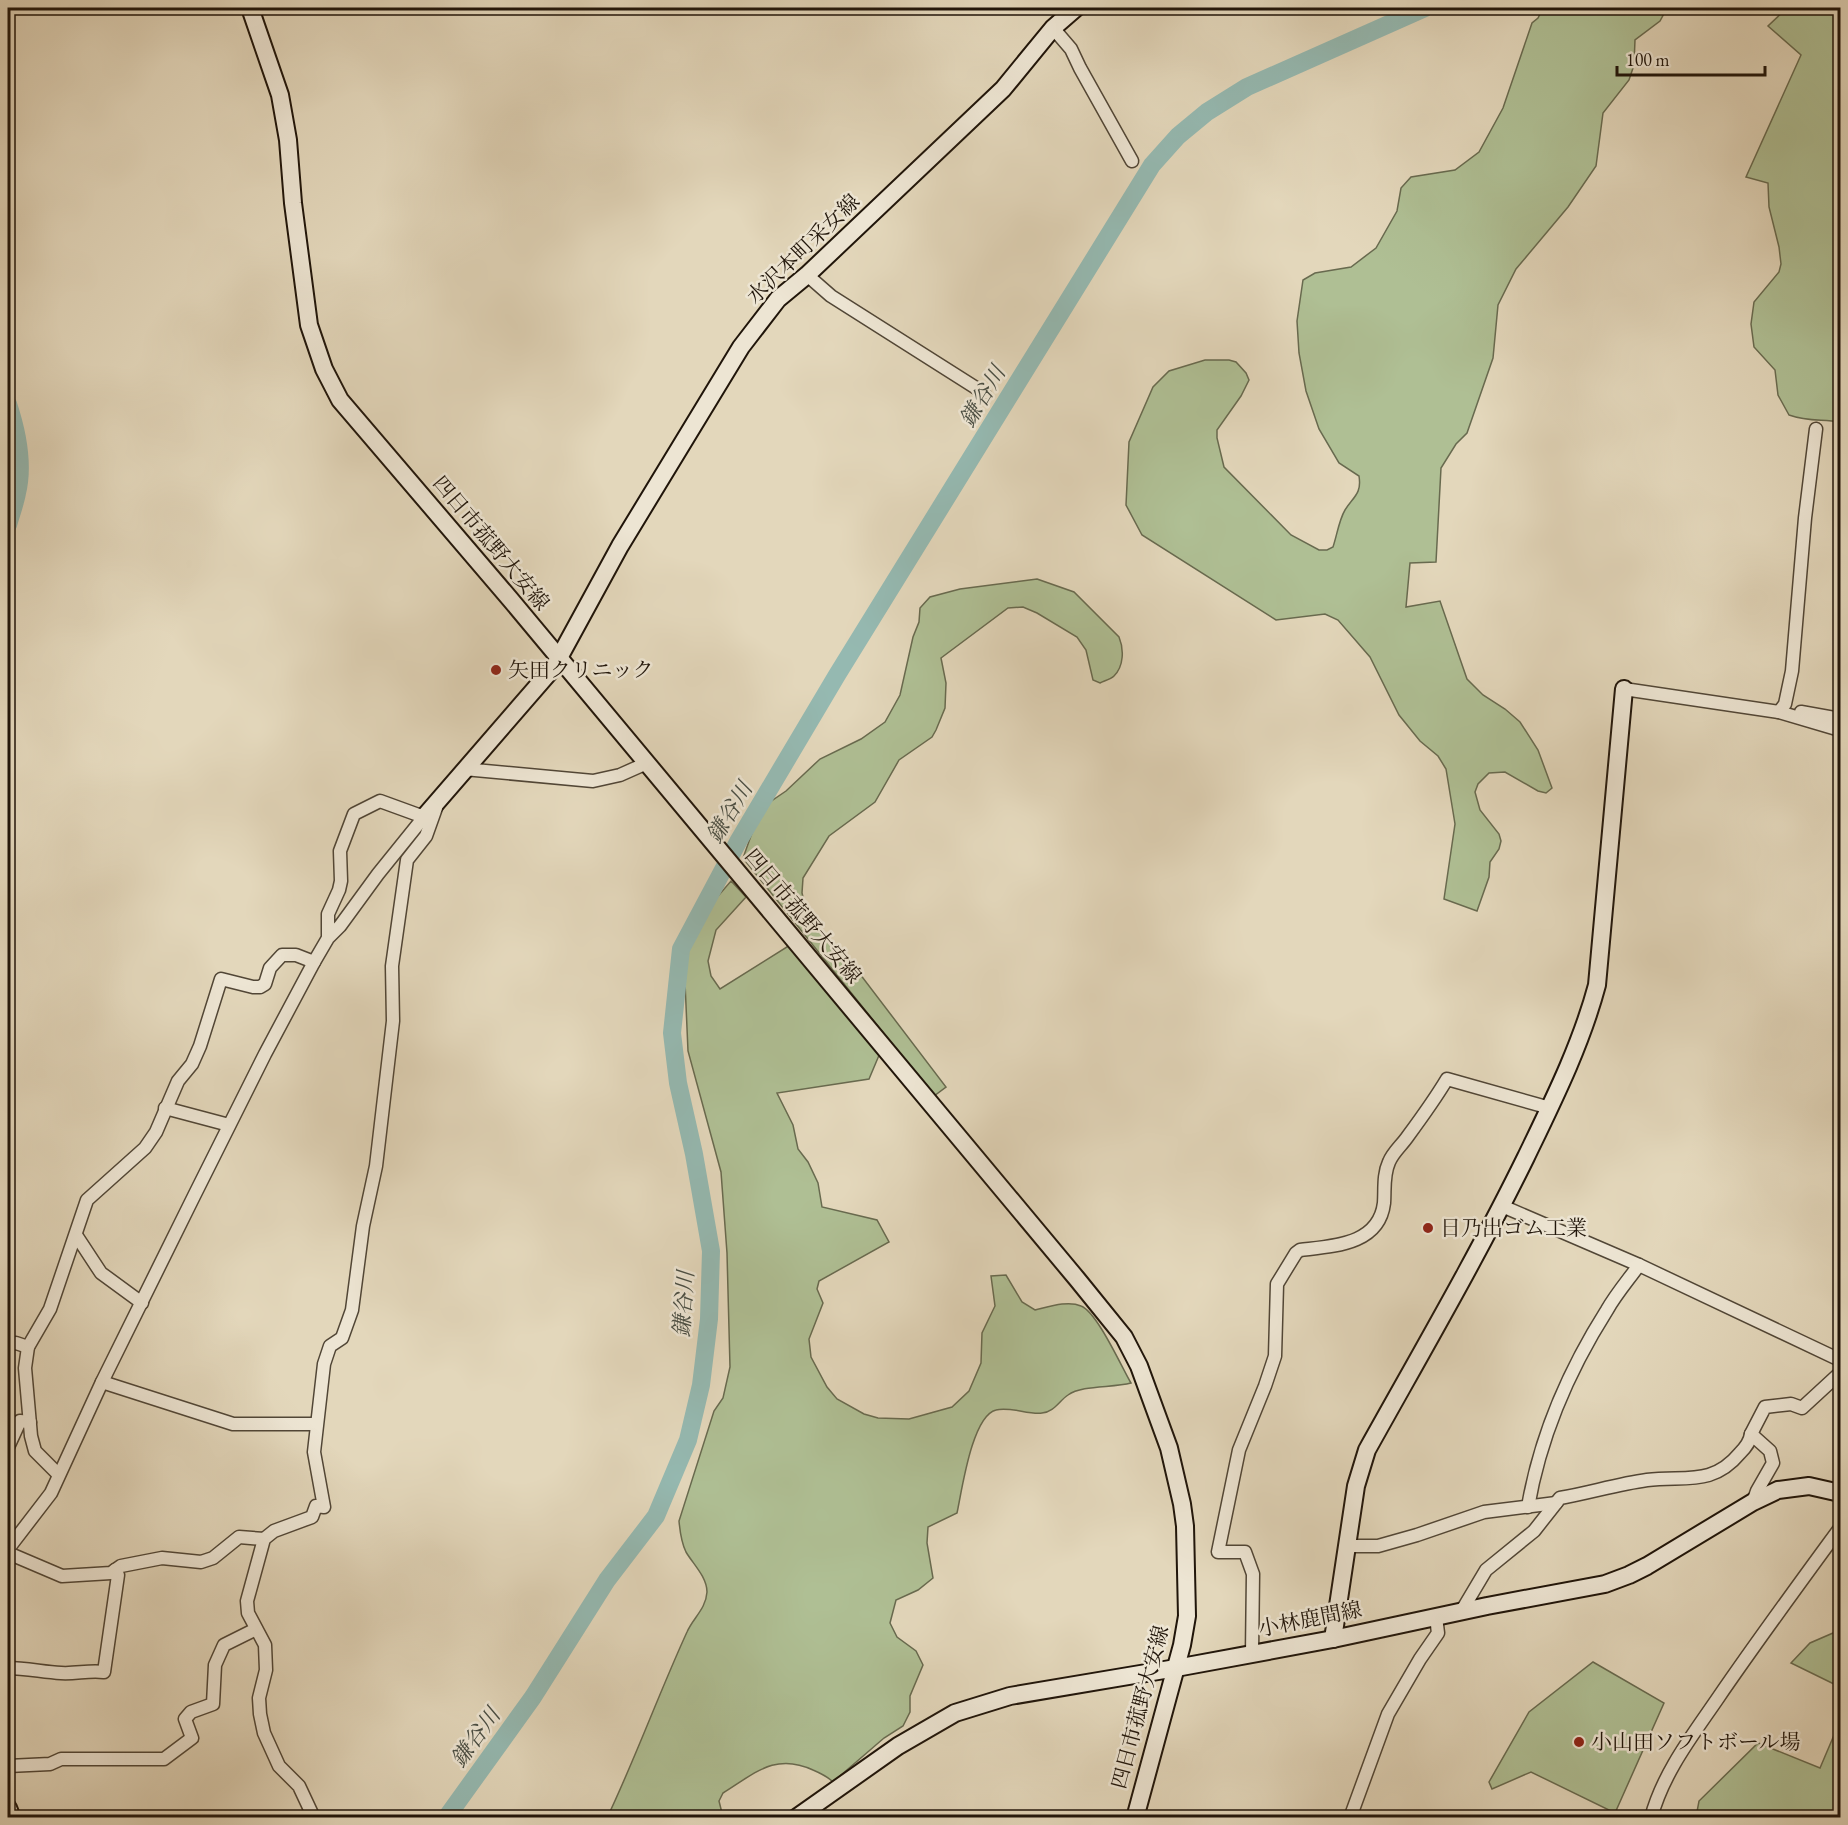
<svg xmlns="http://www.w3.org/2000/svg" width="1848" height="1825" viewBox="0 0 1848 1825" font-family="'EB Garamond','Noto Serif JP',serif">
<style>
.green{fill:#afbf94;stroke:#686a4f;stroke-width:1.5}
.lines{fill:none;stroke-linecap:round;stroke-linejoin:round}
.river{stroke:#95b9b1;stroke-width:18}
.street-casing{stroke:#514636;stroke-width:15}
.secondary-casing{stroke:#20150a;stroke-width:20}
.street{stroke:#ede5d3;stroke-width:12}
.secondary{stroke:#ede5d3;stroke-width:16}
.poi-dot{fill:#8f2418;stroke:#ede5d3;stroke-width:2}
.labels{text-anchor:middle;stroke-width:5;stroke-linejoin:round;paint-order:stroke}
.street-label{font-size:21px;fill:#20150a;stroke:#ede5d3}
.poi-label{font-size:21px;fill:#20150a;stroke:#ede5d3;text-anchor:start}
.water-label{font-size:22px;font-style:italic;fill:#494e44;stroke:#ede5d3}
</style>
<rect width="100%" height="100%" fill="#e3d7bb"/>
<filter id="stains"><feTurbulence type="fractalNoise" baseFrequency=".00333" numOctaves="4"/><feColorMatrix values="0 0 0 0 .2 0 0 0 0 .09 0 0 0 0 .02 0 0 0 .5 -.17"/></filter>
<radialGradient id="worn" r=".72"><stop offset=".6" stop-color="#630" stop-opacity="0"/><stop offset="1" stop-color="#630" stop-opacity=".3"/></radialGradient>
<g class="green">
<path d="M1543 8H1667L1660 21 1635 40 1634 65 1629 80 1603 113 1596 166 1568 207 1516 269 1498 305 1493 358 1467 433 1456 444 1441 468 1436 562 1410 563 1406 607 1440 601 1467 679 1483 695 1505 709 1520 722 1538 750 1552 788 1546 793 1538 791 1505 772 1489 773 1478 784 1475 792 1480 810 1499 834 1501 841 1499 849 1490 862 1489 877 1477 911 1444 899 1455 824 1446 769 1438 756 1420 741 1399 715 1370 657 1338 620 1325 614 1276 620 1142 535 1126 505 1129 442 1153 387 1169 371 1205 360H1229L1236 362 1246 373 1249 380 1241 396 1217 430V438L1224 467 1291 535 1319 550H1327L1333 547C1337 535 1339 520 1345 510 1353 497 1362 494 1359 476L1339 463 1319 429 1306 391 1299 353 1297 321 1303 280 1315 273 1351 267 1376 248 1397 211 1401 188 1411 177 1455 170 1479 152 1503 108 1532 23 1538 18Z"/>
<path d="M1787 8H1833L1840 10V422C1821 419 1809 422 1789 415L1778 395 1775 370 1754 347 1751 324 1754 302 1779 272 1781 264 1779 247 1769 207 1768 183 1746 177 1801 55 1768 26Z"/>
<path d="M1037 579 1074 592 1119 637C1124 649 1124 666 1114 676 1111 679 1104 681 1100 683L1093 680 1086 650 1077 637 1037 613 1023 607 1008 608 941 658 946 683 945 708 936 730 932 737 899 760 875 802 829 836 803 878 802 893 808 918 847 957 946 1087 934 1096 743 858 761 808 786 791 820 759 861 739 885 722 900 695 913 637 919 622 920 608 930 597 960 589Z"/>
<path d="M731 881 746 897 716 930 708 961 711 976 720 989 790 945 880 1053 869 1079 777 1093 793 1125 798 1149 808 1162 818 1183 822 1207 877 1220 889 1242 819 1281 817 1289 823 1303 809 1339 811 1357 827 1387 837 1399 864 1414 878 1418 909 1419 952 1407 969 1391 981 1363 982 1333 995 1306 991 1276 1006 1275 1022 1302 1035 1310C1048 1307 1068 1300 1081 1306 1097 1312 1121 1366 1131 1383 1112 1388 1082 1385 1068 1395 1059 1401 1054 1412 1042 1413 1029 1415 1009 1406 996 1410 972 1416 962 1490 957 1513L928 1527 927 1543 933 1578 918 1590 896 1600 890 1623 897 1637 916 1651 923 1665 910 1696V1712L903 1726 884 1738 833 1782C827 1776 820 1773 813 1770 775 1752 754 1774 723 1793L719 1801 723 1817 607 1818C636 1757 659 1693 687 1632 693 1618 706 1609 707 1592 707 1577 693 1564 686 1552 681 1542 680 1532 679 1521L714 1411 723 1398 730 1367 727 1253 721 1172 688 1051 684 959 706 910Z"/>
<polygon points="1840,1630 1840,1687 1791,1663 1810,1643"/>
<polygon points="1593,1662 1664,1703 1615,1813 1531,1772 1492,1789 1489,1782 1529,1712"/>
<polygon points="1840,1721 1840,1817 1696,1817 1699,1801 1758,1743 1820,1768"/>
</g>
<g class="lines">
<g class="river">
<path d="M8 404C17 431 24 464 17 493 15 504 11 514 8 525"/>
<polyline points="446,1818 533,1697 607,1580 656,1516 688,1440 701,1385 709,1319 711,1251 694,1154 678,1083 672,1033 681,949 739,840 837,675 1152,165 1178,136 1207,112 1247,87 1425,8"/>
</g>
<g class="street-casing">
<g id="street">
<polyline points="1053,28 1071,49 1080,68 1132,161"/>
<polyline points="807,275 831,296 984,393"/>
<polyline points="1624,689 1779,712 1840,730"/>
<polyline points="1779,712 1785,704 1792,671 1805,518 1816,429"/>
<polyline points="1801,712 1840,719"/>
<polyline points="464,769 593,781 620,775 647,763"/>
<polyline points="165,1108 229,1125"/>
<polyline points="1502,1206 1639,1265 1840,1360"/>
<polyline points="76,1235 101,1273 142,1303"/>
<polyline points="8,1345 16,1343 28,1347"/>
<polyline points="102,1382 233,1424 316,1424"/>
<polyline points="1751,1434 1765,1407 1791,1404 1802,1408 1840,1373"/>
<polyline points="8,1447 20,1421 30,1422"/>
<polyline points="58,1474 35,1451 31,1436 25,1368 28,1347 50,1309 87,1200 145,1148 156,1132 178,1081 192,1064 200,1046 221,979 253,987 260,987 265,984 270,968 282,955 296,955 314,962"/>
<path d="M1528 1507C1540 1437 1569 1370 1607 1310 1616 1294 1629 1279 1639 1265"/>
<polyline points="1347,1546 1378,1546 1417,1535 1484,1512 1556,1503"/>
<polyline points="8,1549 51,1493 102,1382 194,1196 265,1054 314,962 328,938 340,926 378,874 424,817 380,801 354,814 340,851 341,881 339,890 328,914 328,938"/>
<polyline points="8,1553 62,1576 111,1573 121,1566 162,1558 201,1562 213,1558 239,1537 264,1539"/>
<path d="M1461 1612 1486 1570 1534 1531 1560 1498C1589 1493 1618 1484 1647 1480 1684 1475 1712 1487 1740 1453 1746 1447 1750 1442 1751 1434L1770 1451 1773 1463 1757 1491 1753 1502"/>
<path d="M1252 1653 1253 1574 1245 1552H1218L1239 1450 1265 1386 1275 1356 1277 1284 1296 1253 1300 1250C1333 1246 1379 1245 1384 1203 1385 1189 1383 1175 1389 1162 1393 1152 1402 1145 1408 1136 1422 1117 1435 1099 1447 1079L1550 1108"/>
<path d="M8 1668C26 1668 43 1672 61 1673 76 1674 89 1670 104 1672L118 1575 115 1570"/>
<polyline points="8,1766 50,1764 61,1759 164,1759 192,1738 185,1719 191,1712 213,1704 215,1665 224,1645 256,1629"/>
<polyline points="314,1818 299,1786 279,1766 264,1733 260,1714 259,1698 266,1670 265,1645 248,1613 247,1601 264,1539 274,1531 312,1517 316,1506 324,1507 314,1452 324,1364 330,1346 342,1338 352,1310 363,1226 376,1166 393,1021 392,966 407,860 426,836 436,808"/>
<polyline points="1350,1818 1388,1714 1420,1659 1438,1633 1436,1617"/>
<path d="M1651 1818C1663 1773 1692 1736 1718 1698 1757 1641 1799 1584 1840 1528"/>
</g>
</g>
<g class="secondary-casing">
<g id="secondary">
<polyline points="250,8 280,95 288,140 293,203 309,325 324,369 340,400 510,599 1077,1279 1124,1337 1139,1366 1169,1448 1182,1504 1185,1526 1187,1616 1182,1645 1135,1818"/>
<polyline points="424,817 554,667 620,546 741,347 778,299 807,275 1003,89 1053,28 1076,8"/>
<path d="M1333 1639 1356 1486 1367 1450C1421 1353 1477 1257 1526 1157 1553 1101 1581 1045 1597 985L1624 689"/>
<polyline points="8,1808 12,1818"/>
<polyline points="796,1818 898,1746 955,1713 1010,1696 1176,1668 1333,1639 1487,1606 1605,1584 1629,1575 1647,1566 1753,1502 1778,1490 1809,1486 1840,1493"/>
</g>
</g>
<use href="#street" class="street"/>
<use href="#secondary" class="secondary"/>
</g>
<g class="poi-dot">
<circle cx="496" cy="670" r="6"/>
<circle cx="1428" cy="1228" r="6"/>
<circle cx="1579" cy="1742" r="6"/>
</g>
<g class="labels">
<g class="street-label">
<text transform="translate(803 249) rotate(-44)" y="7">水沢本町采女線</text>
<text transform="translate(491 543) rotate(50)" y="7">四日市菰野大安線</text>
<text transform="translate(803 916) rotate(50)" y="7">四日市菰野大安線</text>
<text transform="translate(1310 1619) rotate(-11)" y="7">小林鹿間線</text>
<text transform="translate(1140 1707) rotate(-75)" y="7">四日市菰野大安線</text>
</g>
<g class="poi-label">
<text x="508" y="677">矢田クリニック</text>
<text x="1440" y="1235">日乃出ゴム工業</text>
<text x="1591" y="1749">小山田ソフトボール場</text>
</g>
<g class="water-label">
<text transform="translate(982 396) rotate(-59)" y="8">鎌谷川</text>
<text transform="translate(729 812) rotate(-59)" y="8">鎌谷川</text>
<text transform="translate(683 1304) rotate(-86)" y="8">鎌谷川</text>
<text transform="translate(475 1737) rotate(-54)" y="8">鎌谷川</text>
</g>
</g>
<rect width="1848" height="1825" fill="none" stroke="#e3d7bb" stroke-width="30"/>
<rect x="9" y="9" width="1830" height="1807" fill="none" stroke="#20150a" stroke-width="3"/>
<rect x="15" y="15" width="1818" height="1795" fill="none" stroke="#20150a" stroke-width="1.5"/>
<path d="M1617 66v9h148v-9" fill="none" stroke="#20150a" stroke-width="3"/>
<text x="1626" y="66" font-size="18" fill="#20150a" stroke="#ede5d3" stroke-width="4.5" paint-order="stroke">100 m</text>
<rect width="100%" height="100%" filter="url(#stains)"/>
<rect width="100%" height="100%" fill="url(#worn)"/>
</svg>
